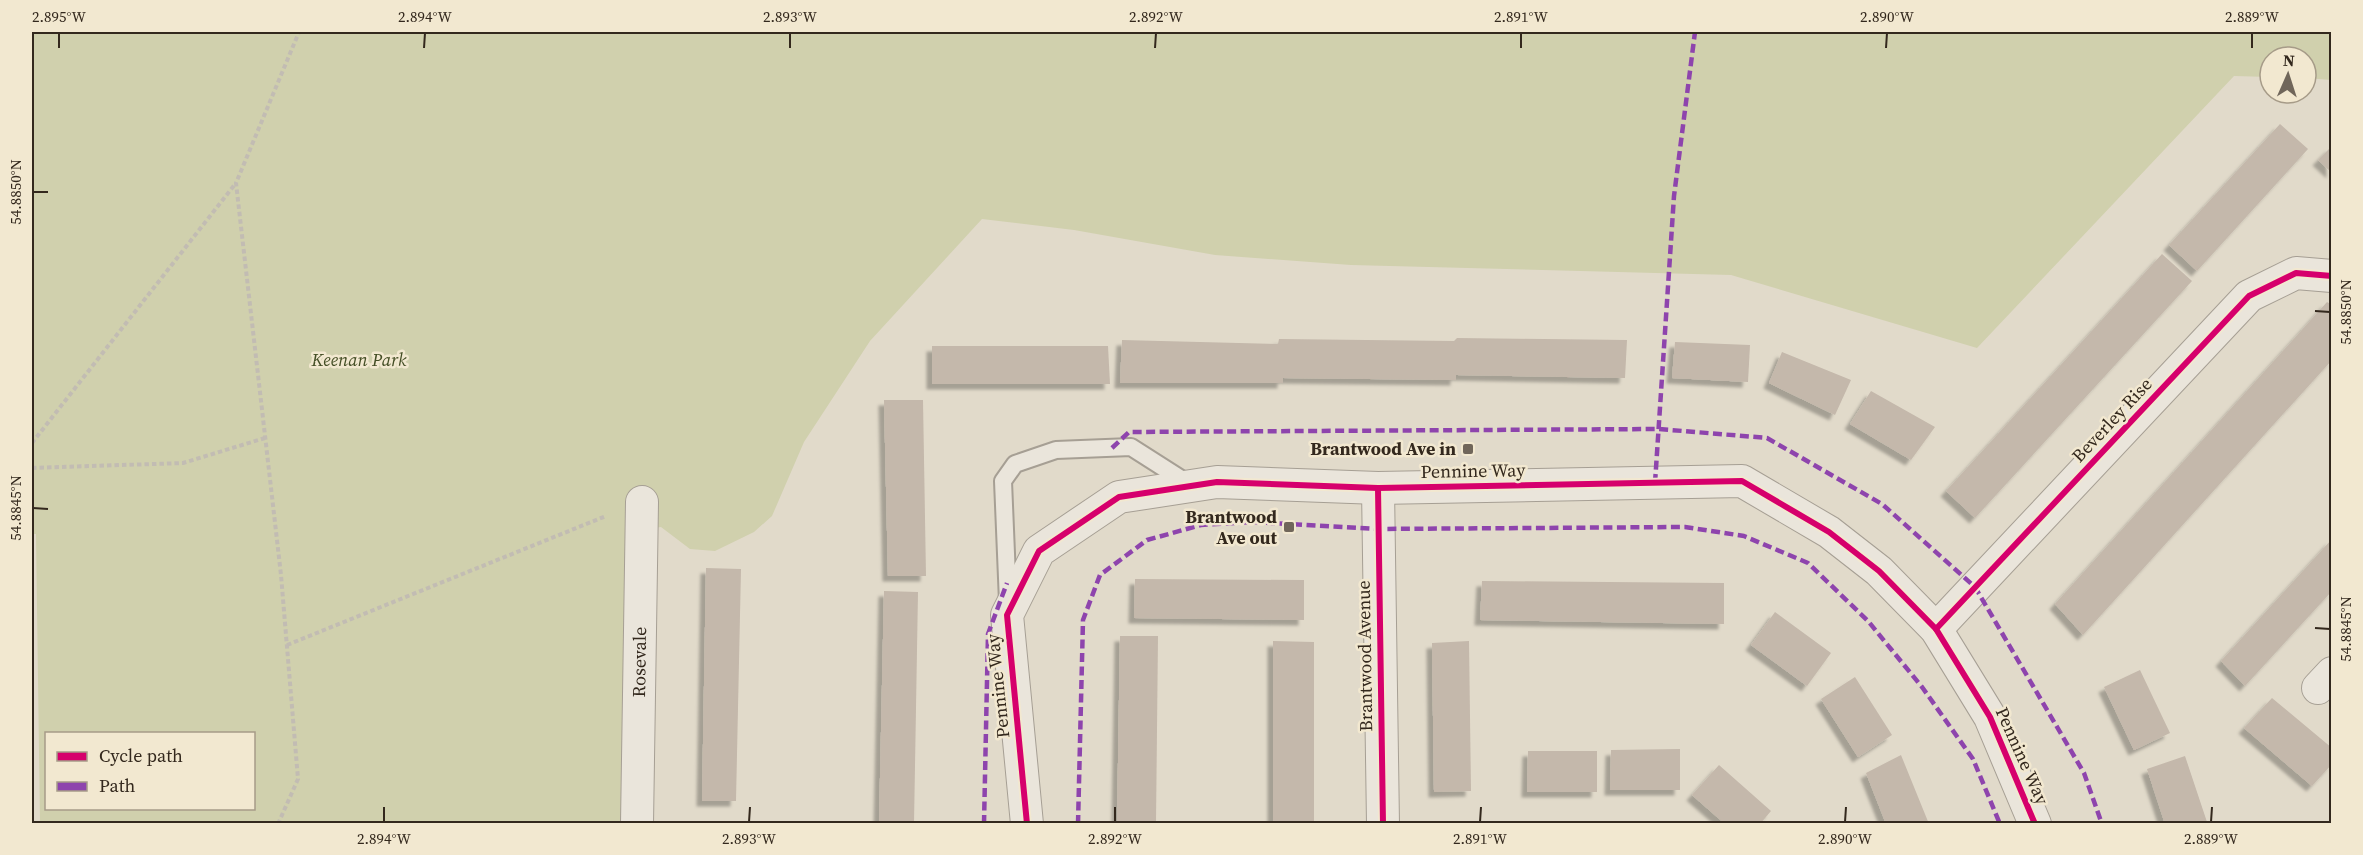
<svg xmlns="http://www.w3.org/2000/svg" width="2363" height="855" viewBox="0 0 2363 855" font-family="'Source Serif 4',serif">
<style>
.green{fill:#d0d0ad;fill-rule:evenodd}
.building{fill:#c4b8ab;filter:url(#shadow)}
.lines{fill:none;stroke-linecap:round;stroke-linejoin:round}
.service-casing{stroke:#a69f94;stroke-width:20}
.minor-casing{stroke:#a69f94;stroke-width:34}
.path{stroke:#c2bcb3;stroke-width:4;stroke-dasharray:4.5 3;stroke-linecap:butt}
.service{stroke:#eae5db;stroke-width:16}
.minor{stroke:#eae5db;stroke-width:32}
.quiet{stroke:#8e44ad;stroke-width:4.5;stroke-dasharray:9 4.5;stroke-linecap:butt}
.cycleway-casing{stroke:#f2e8d0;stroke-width:10}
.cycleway{stroke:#d6006c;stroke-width:6}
.ticks{fill:none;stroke:#33281d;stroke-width:2}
.poi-dot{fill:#70665a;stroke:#f2e8d0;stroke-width:2}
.labels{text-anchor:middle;stroke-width:5;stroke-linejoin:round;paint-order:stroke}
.park-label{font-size:18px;font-style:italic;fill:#444e25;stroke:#f2e8d0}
.street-label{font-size:18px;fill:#33281d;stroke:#f2e8d0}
.poi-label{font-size:18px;font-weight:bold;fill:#33281d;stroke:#f2e8d0;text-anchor:end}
.neatline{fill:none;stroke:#33281d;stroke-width:2}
.ticks-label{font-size:15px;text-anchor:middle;fill:#33281d}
</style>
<defs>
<filter id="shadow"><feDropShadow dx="-5.5" dy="5.5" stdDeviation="1.5" flood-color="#0004"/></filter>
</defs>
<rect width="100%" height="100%" fill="#e1daca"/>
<path class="green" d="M32 32H2331V80L2306 78V57H2270V77L2234 76 1977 348 1731 275 1351 265 1215 255 1074 230 982 219 870 341 804 442 772 516 754 532 715 551 690 549 661 527 639 530 641 823H40L36 534H32ZM46 734H254V808H46Z"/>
<g class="building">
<polygon points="2280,124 2308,149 2197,271 2169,245"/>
<polygon points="2332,146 2332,173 2318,160"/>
<polygon points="2162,254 2192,281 1975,518 1946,491"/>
<polygon points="2327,302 2332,305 2332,360 2083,635 2055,604"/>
<polygon points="1457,338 1627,340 1625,378 1456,375 1456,380 1283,378 1283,383 1120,383 1122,340 1278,344 1279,339 1454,341"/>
<polygon points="1675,342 1750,345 1748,382 1672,378"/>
<polygon points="932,346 1108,346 1110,384 932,384"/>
<polygon points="1782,352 1851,380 1835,415 1769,383"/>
<polygon points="1871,391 1935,427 1911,460 1850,424"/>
<polygon points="884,400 923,400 926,576 888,576"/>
<polygon points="2332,539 2332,591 2245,686 2221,661"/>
<polygon points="706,568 741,569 736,801 702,801"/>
<polygon points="1135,579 1304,580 1304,620 1134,618"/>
<polygon points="1482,581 1724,583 1724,624 1480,620"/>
<polygon points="884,591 918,592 914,824 879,824"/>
<polygon points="1775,612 1831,653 1807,686 1751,645"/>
<polygon points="1120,636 1158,636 1156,824 1117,824"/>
<polygon points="1273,641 1314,642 1314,824 1273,824"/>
<polygon points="1469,641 1471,791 1434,792 1432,643"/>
<polygon points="2140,670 2170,733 2134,750 2104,687"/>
<polygon points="1855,677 1892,735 1858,757 1821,699"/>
<polygon points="2272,698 2332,748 2332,764 2312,786 2244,728"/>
<polygon points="1680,749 1680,790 1610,790 1611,750"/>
<polygon points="1528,751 1597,751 1597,792 1527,792"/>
<polygon points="1901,755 1929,824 1886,824 1866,773"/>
<polygon points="2185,756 2207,822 2202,824 2165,824 2147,769"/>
<polygon points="1719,765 1771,811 1760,824 1725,824 1692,795"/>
</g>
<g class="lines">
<g class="service-casing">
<polyline id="service" points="1008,602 1003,481 1015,464 1056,450 1131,447 1189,484"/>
</g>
<g class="minor-casing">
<g id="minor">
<polyline points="1378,488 1383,824"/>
<polyline points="1936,629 2249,296 2296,273 2332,276"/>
<polyline points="2318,688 2332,673"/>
<path id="s1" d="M637 824 642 502"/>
<polyline points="1027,824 1007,615 1039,551 1119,497 1217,482 1378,488 1742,481 1829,532 1879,571 1936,629 1990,717 2035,824"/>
</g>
</g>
<g class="path">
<polyline points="32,443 236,183"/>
<polyline points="32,468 183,463 265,438"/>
<polyline points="287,645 606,516"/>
<polyline points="278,824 298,779 281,575 236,183 299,32"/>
</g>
<use href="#service" class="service"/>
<use href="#minor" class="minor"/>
<g class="quiet">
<polyline points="1112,448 1129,432 1659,429 1767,438 1882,504 1975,587 2084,773 2102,824"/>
<polyline points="1655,483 1674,196 1695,32"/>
<polyline points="984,824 988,634 1007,583"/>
<polyline points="1078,824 1083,620 1100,575 1147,540 1201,525 1253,522 1377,529 1685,527 1744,536 1808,563 1868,621 1922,687 1973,759 2000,824"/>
</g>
<g class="cycleway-casing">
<g id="cycleway">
<polyline points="1378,488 1383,824"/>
<polyline points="1936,629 2249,296 2296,273 2332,276"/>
<polyline points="1027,824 1007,615 1039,551 1119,497 1217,482 1378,488 1742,481 1829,532 1879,571 1936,629 1990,717 2035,824"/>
</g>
</g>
<use href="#cycleway" class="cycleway"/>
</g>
<path class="ticks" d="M59 48V33M424 48 425 33M790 48V33M1155 48 1156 33M1521 48V33M1886 48 1887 33M2252 48V33M33 192H48M2315 311 2330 312M33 508 48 509M2315 628 2330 629M384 822V807M749 822 750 807M1115 822V807M1480 822 1481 807M1845 822 1846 807M2211 822 2212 807"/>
<g class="poi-dot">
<rect x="1462" y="443" width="12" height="12" rx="3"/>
<rect x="1283" y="521" width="12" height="12" rx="3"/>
</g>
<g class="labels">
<g class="park-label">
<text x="359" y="366">Keenan Park</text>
</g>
<g class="street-label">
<text transform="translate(2112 420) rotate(-47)" y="6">Beverley Rise</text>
<text transform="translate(1473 471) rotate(-1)" y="6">Pennine Way</text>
<text transform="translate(1365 656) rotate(-91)" y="6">Brantwood Avenue</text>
<text dy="6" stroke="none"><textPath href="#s1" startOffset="162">Rosevale</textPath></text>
<text transform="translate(998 686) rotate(-96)" y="6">Pennine Way</text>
<text transform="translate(2022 756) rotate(66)" y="6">Pennine Way</text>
</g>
<g class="poi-label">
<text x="1456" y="455">Brantwood Ave in</text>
<text x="1277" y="523">Brantwood<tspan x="1277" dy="21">Ave out</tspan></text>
</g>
</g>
<rect width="2363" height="855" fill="none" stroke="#f2e8d0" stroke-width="66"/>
<rect x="45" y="732" width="210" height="78" fill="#f2e8d0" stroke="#a69b88" stroke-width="1.5"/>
<rect x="57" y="752" width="30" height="9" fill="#d6006c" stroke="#a69b88" stroke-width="1.5"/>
<text x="99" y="762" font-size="18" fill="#33281d">Cycle path</text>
<rect x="57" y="782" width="30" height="9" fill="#8e44ad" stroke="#a69b88" stroke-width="1.5"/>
<text x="99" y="792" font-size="18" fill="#33281d">Path</text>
<g transform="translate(2288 75) rotate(3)"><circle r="28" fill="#f2e8d0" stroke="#a69b88" stroke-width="1.5"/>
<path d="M0-4.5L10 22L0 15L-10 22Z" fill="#70665a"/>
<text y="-9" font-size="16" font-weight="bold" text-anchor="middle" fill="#33281d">N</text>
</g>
<rect x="33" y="33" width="2297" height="789" class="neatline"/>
<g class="ticks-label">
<text x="59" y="22">2.895°W</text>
<text x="425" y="22">2.894°W</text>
<text x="790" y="22">2.893°W</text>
<text x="1156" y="22">2.892°W</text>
<text x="1521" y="22">2.891°W</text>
<text x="1887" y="22">2.890°W</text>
<text x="2252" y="22">2.889°W</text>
<text transform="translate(16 192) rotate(-90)" y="5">54.8850°N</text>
<text transform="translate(2346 312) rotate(-90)" y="5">54.8850°N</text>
<text transform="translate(16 508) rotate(-90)" y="5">54.8845°N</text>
<text transform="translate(2346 629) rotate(-90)" y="5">54.8845°N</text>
<text x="384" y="844">2.894°W</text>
<text x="749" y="844">2.893°W</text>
<text x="1115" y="844">2.892°W</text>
<text x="1480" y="844">2.891°W</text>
<text x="1845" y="844">2.890°W</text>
<text x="2211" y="844">2.889°W</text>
</g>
</svg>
